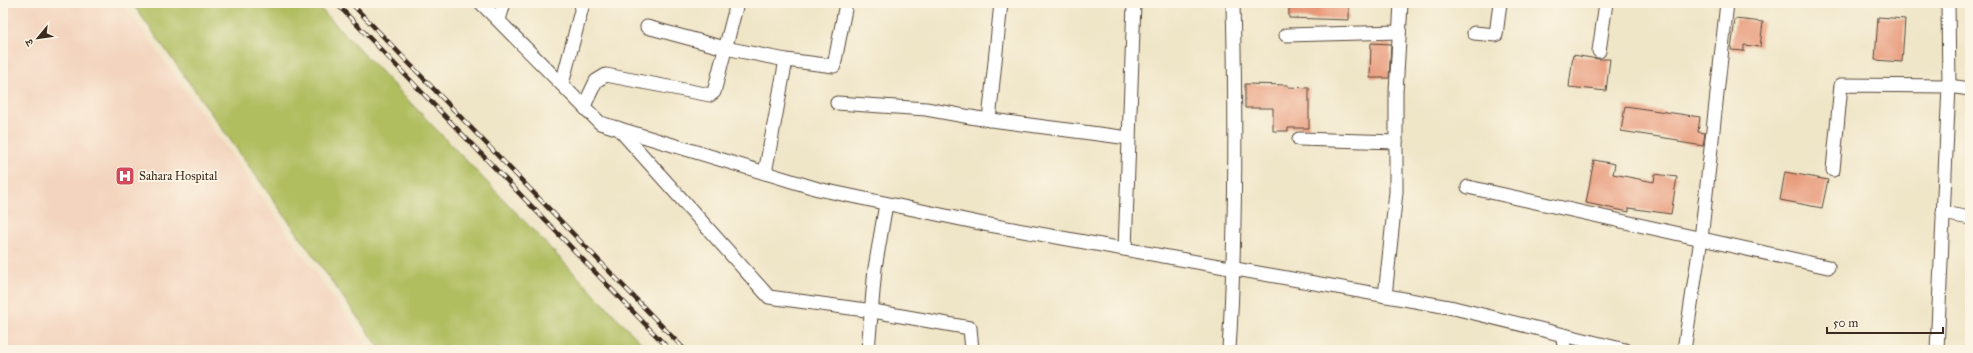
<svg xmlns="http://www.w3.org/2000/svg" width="1973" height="353" viewBox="0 0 1973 353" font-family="'IM FELL Great Primer','Noto Serif Devanagari',serif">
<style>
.built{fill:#f3d4be}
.green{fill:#b0be60;stroke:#76743f}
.building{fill:#e89979}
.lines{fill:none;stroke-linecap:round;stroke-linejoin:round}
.street-casing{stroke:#564637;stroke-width:15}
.street{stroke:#fff;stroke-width:13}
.rail-casing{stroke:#3b2a1e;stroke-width:4.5}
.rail{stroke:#fcf5e5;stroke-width:3;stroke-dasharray:9;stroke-linecap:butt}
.labels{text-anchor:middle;stroke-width:3.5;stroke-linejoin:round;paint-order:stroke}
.poi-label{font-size:12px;fill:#3b2a1e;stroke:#fcf5e5;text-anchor:start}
</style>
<rect width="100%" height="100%" fill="#fcf5e5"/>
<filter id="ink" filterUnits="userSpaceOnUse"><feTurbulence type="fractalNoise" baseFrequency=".025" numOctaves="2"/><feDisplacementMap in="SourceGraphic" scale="8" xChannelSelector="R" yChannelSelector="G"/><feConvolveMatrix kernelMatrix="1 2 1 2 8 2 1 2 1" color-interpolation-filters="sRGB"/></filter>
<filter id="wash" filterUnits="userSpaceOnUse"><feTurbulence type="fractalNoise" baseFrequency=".012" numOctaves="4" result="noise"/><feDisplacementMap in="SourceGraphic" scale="16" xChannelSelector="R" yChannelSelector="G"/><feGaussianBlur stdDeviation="0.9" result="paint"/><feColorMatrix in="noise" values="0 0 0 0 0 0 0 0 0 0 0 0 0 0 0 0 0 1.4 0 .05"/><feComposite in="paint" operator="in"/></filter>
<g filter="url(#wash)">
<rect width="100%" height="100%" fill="#efe5c7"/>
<polygon class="built" points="3,3 123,3 371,350 3,350"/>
<polygon class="green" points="132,3 315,3 648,350 381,350"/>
<g id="blocks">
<g class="building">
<polygon points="1289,3 1349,3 1349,20 1289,18"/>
<polygon points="1878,17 1905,19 1902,62 1875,60"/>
<polygon points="1735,19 1763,22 1760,47 1744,45 1744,51 1731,50"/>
<polygon points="1371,43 1391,44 1389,78 1370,78"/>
<polygon points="1573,55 1598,59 1610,59 1606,91 1569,87"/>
<polygon points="1245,84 1288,85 1288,87 1309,88 1309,128 1288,128 1288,131 1273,131 1273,108 1245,108"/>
<polygon points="1625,106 1700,117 1698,132 1705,133 1703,146 1678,142 1678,140 1621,131"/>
<polygon points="1594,160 1615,164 1613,174 1654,182 1655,174 1677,177 1671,214 1629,208 1629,212 1586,203"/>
<polygon points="1785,172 1828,180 1822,208 1780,200"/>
</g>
</g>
</g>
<g filter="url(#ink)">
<use href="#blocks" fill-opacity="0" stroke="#564637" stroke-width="1"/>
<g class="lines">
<g class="street-casing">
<g id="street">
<polyline points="481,3 600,123 818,189 984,224 1454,308 1625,350"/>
<polyline points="499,20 504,3"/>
<polyline points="647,27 725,48 786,60 834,66 845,9"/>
<polyline points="1474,33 1496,35 1500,3"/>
<polyline points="1286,35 1399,32"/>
<polyline points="1599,51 1606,3"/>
<polyline points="562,84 583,3"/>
<polyline points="837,103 926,109 976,118 1129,138"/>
<polyline points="584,106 596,81 606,75 710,95 714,92 737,3"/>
<polyline points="989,120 1001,3"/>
<polyline points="618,128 769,297 873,311 970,328 972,350"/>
<polyline points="1299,139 1396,142"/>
<polyline points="1833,170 1841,85 1949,86 1970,89"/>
<polyline points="765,173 786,60"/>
<polyline points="1468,187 1828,267"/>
<polyline points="1943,213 1970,218"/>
<polyline points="1125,249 1134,3"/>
<polyline points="1385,296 1396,192 1396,92 1401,3"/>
<polyline points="1562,335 1565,350"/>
<polyline points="868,350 875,268 886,204"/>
<path d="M1229 350C1236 234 1236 119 1233 3"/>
<polyline points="1684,350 1701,239 1727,3"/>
<polyline points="1937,350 1949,86 1948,3"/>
</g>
</g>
<use href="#street" class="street"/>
<g class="rail-casing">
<g id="rail">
<polyline points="336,3 670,350"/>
<polyline points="351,3 685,350"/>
</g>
</g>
<use href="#rail" class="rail"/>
</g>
</g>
<defs>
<g id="hospital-square" transform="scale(1)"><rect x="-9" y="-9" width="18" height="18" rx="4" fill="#d1495b" stroke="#fcf5e5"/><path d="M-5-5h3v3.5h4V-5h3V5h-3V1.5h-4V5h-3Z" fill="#fff"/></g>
</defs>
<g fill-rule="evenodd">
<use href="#hospital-square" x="125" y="176"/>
</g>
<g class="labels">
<g class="poi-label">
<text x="139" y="180">Sahara Hospital</text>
</g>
</g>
<rect width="1973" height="353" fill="none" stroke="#fcf5e5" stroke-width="16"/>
<g transform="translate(38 38) rotate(241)" stroke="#fcf5e5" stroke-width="3" paint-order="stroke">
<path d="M0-3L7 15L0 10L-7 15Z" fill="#3b2a1e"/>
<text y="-6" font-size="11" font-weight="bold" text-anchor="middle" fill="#3b2a1e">उ</text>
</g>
<path d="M1827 327v6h116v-6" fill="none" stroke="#3b2a1e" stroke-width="2"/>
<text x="1833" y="327" font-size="12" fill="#3b2a1e" stroke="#fcf5e5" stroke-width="3" paint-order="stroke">50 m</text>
</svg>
